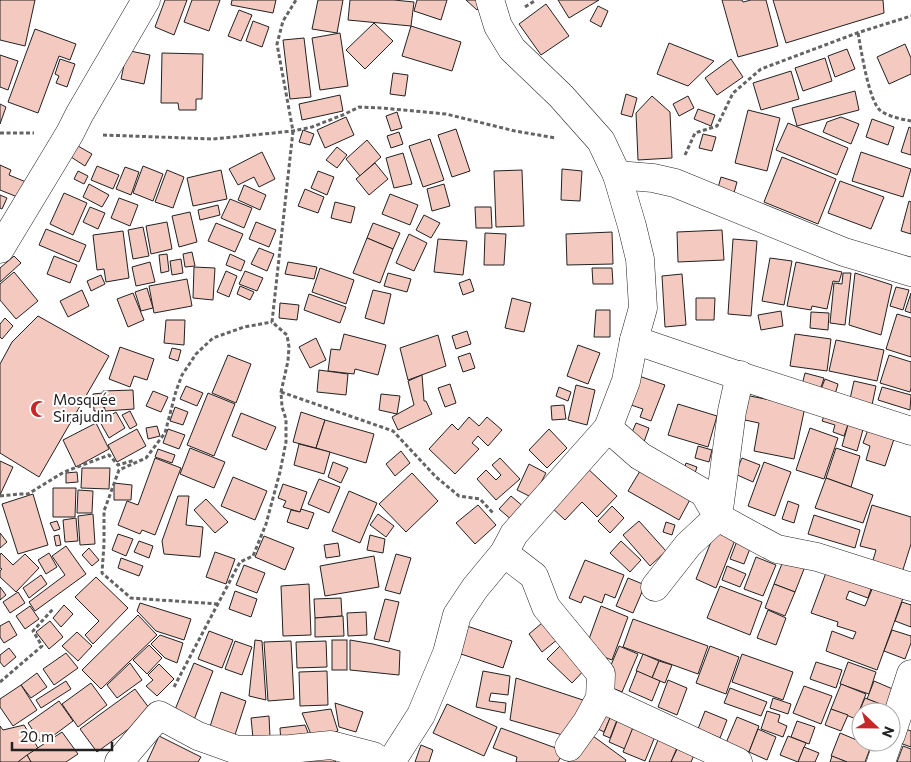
<svg xmlns="http://www.w3.org/2000/svg" width="911" height="762" viewBox="0 0 911 762" font-family="Commissioner,sans-serif">
<style>
.building{fill:#f3c9c0;stroke:#222}
.lines{fill:none;stroke-linecap:round;stroke-linejoin:round}
.street-casing{stroke:#222;stroke-width:29}
.path{stroke:#646464;stroke-width:3;stroke-dasharray:4 2.5;stroke-linecap:butt}
.street{stroke:#fff;stroke-width:28}
.labels{text-anchor:middle;stroke-width:4;stroke-linejoin:round;paint-order:stroke}
.poi-label{font-size:15px;fill:#222;stroke:#fff;text-anchor:start}
</style>
<rect width="100%" height="100%" fill="#fff"/>
<g class="building">
<polygon points="0,0 35,0 25,46 0,40"/>
<polygon points="165,0 187,0 174,35 155,27"/>
<polygon points="192,0 220,0 209,31 184,22"/>
<polygon points="232,0 276,0 273,13 231,5"/>
<polygon points="318,0 343,0 337,33 312,29"/>
<polygon points="350,0 394,0 414,2 411,26 348,20"/>
<polygon points="417,0 447,0 441,20 414,11"/>
<polygon points="466,0 485,0 477,10"/>
<polygon points="558,0 599,0 569,18"/>
<polygon points="722,0 742,0 743,2 751,0 766,0 778,46 738,57"/>
<polygon points="773,0 883,0 884,13 786,43"/>
<polygon points="546,4 569,36 541,55 519,24"/>
<polygon points="598,6 608,11 601,27 590,21"/>
<polygon points="239,10 252,15 241,41 228,36"/>
<polygon points="253,21 269,27 262,47 246,41"/>
<polygon points="374,23 393,41 365,69 346,50"/>
<polygon points="411,26 461,42 452,71 402,56"/>
<polygon points="35,29 76,44 70,60 59,56 38,113 8,102"/>
<polygon points="340,33 348,86 320,90 312,38"/>
<polygon points="304,38 311,97 290,99 283,40"/>
<polygon points="669,43 714,61 688,86 657,74"/>
<polygon points="905,44 911,58 911,74 889,84 877,57"/>
<polygon points="120,49 150,55 144,84 121,79 124,65 117,64"/>
<polygon points="847,49 855,69 835,77 828,56"/>
<polygon points="162,53 203,54 202,99 196,99 196,110 179,110 178,103 161,103"/>
<polygon points="0,55 18,61 8,90 0,87"/>
<polygon points="825,58 832,81 803,91 795,68"/>
<polygon points="60,59 75,64 67,87 56,83 59,76 55,74"/>
<polygon points="731,59 743,77 717,95 705,78"/>
<polygon points="791,71 799,99 761,110 753,83"/>
<polygon points="393,73 408,75 405,96 390,94"/>
<polygon points="855,91 859,110 797,126 792,108"/>
<polygon points="626,94 637,98 632,117 621,114"/>
<polygon points="340,95 343,111 302,120 299,104"/>
<polygon points="652,96 670,112 672,158 638,160 636,113"/>
<polygon points="688,96 694,108 679,116 673,104"/>
<polygon points="0,104 6,107 0,124"/>
<polygon points="698,109 715,115 711,126 694,119"/>
<polygon points="748,110 780,118 767,171 735,163"/>
<polygon points="397,112 402,128 391,131 386,116"/>
<polygon points="346,117 354,135 325,148 317,130"/>
<polygon points="841,117 859,124 851,144 823,132 827,122"/>
<polygon points="872,119 894,127 888,145 866,137"/>
<polygon points="788,123 848,148 837,175 776,150"/>
<polygon points="909,127 911,128 911,155 901,152"/>
<polygon points="456,129 470,171 452,177 438,135"/>
<polygon points="303,130 314,134 310,145 299,142"/>
<polygon points="399,132 403,144 391,148 387,136"/>
<polygon points="703,134 716,137 712,151 699,148"/>
<polygon points="430,139 444,180 423,187 409,146"/>
<polygon points="367,140 381,157 360,176 346,159"/>
<polygon points="78,146 92,154 85,166 71,157"/>
<polygon points="337,147 347,155 337,168 326,160"/>
<polygon points="262,152 275,179 259,187 254,177 238,185 229,169"/>
<polygon points="861,152 911,169 903,197 852,181"/>
<polygon points="403,153 412,184 394,188 386,158"/>
<polygon points="782,157 836,179 818,224 764,202"/>
<polygon points="375,163 388,179 369,195 356,179"/>
<polygon points="0,165 11,170 9,175 31,184 25,200 0,190"/>
<polygon points="97,166 119,175 113,189 91,180"/>
<polygon points="143,166 163,174 153,201 133,193"/>
<polygon points="125,167 139,172 131,195 116,189"/>
<polygon points="562,169 582,171 580,201 561,200"/>
<polygon points="167,170 184,177 173,208 155,202"/>
<polygon points="221,170 227,199 193,206 187,178"/>
<polygon points="522,170 524,226 496,227 494,171"/>
<polygon points="78,171 88,176 84,184 74,179"/>
<polygon points="318,171 334,177 327,195 311,188"/>
<polygon points="721,177 737,182 732,200 716,195"/>
<polygon points="840,181 884,197 871,229 828,213"/>
<polygon points="89,184 109,195 102,207 83,197"/>
<polygon points="444,184 450,206 432,211 427,189"/>
<polygon points="244,185 266,195 260,210 238,200"/>
<polygon points="305,189 324,197 318,213 298,206"/>
<polygon points="64,193 87,203 73,235 50,224"/>
<polygon points="390,194 418,205 410,225 382,214"/>
<polygon points="0,195 7,198 2,209 0,208"/>
<polygon points="119,198 138,205 130,226 111,218"/>
<polygon points="230,199 252,208 244,228 221,218"/>
<polygon points="909,201 911,202 911,234 901,231"/>
<polygon points="335,202 355,207 351,223 331,218"/>
<polygon points="218,205 220,215 200,220 198,210"/>
<polygon points="90,207 105,213 98,229 83,222"/>
<polygon points="475,207 491,207 492,228 476,228"/>
<polygon points="190,212 197,242 179,247 172,216"/>
<polygon points="424,215 440,223 431,238 416,230"/>
<polygon points="167,222 172,249 151,254 146,226"/>
<polygon points="256,222 276,230 269,247 249,239"/>
<polygon points="216,223 243,234 235,252 208,241"/>
<polygon points="373,223 400,233 393,249 367,238"/>
<polygon points="143,227 149,256 133,259 128,230"/>
<polygon points="46,229 86,245 79,262 39,245"/>
<polygon points="722,230 724,260 678,262 677,232"/>
<polygon points="123,231 129,278 106,282 104,269 97,270 93,235"/>
<polygon points="612,232 613,264 567,265 566,234"/>
<polygon points="485,233 506,234 504,265 484,265"/>
<polygon points="409,234 427,243 414,271 396,263"/>
<polygon points="367,238 393,249 380,283 353,273"/>
<polygon points="438,239 467,241 463,275 434,272"/>
<polygon points="733,239 757,241 751,316 728,314"/>
<polygon points="259,248 274,254 267,271 251,264"/>
<polygon points="192,252 195,266 185,267 183,254"/>
<polygon points="167,254 169,271 161,273 159,255"/>
<polygon points="230,254 245,261 241,271 226,265"/>
<polygon points="14,256 21,263 0,282 0,268"/>
<polygon points="54,256 77,265 70,283 47,274"/>
<polygon points="770,258 792,261 784,305 762,301"/>
<polygon points="181,259 183,273 172,275 170,261"/>
<polygon points="150,262 155,282 136,286 132,267"/>
<polygon points="288,262 317,267 314,279 285,274"/>
<polygon points="796,262 842,272 839,282 833,281 827,309 812,306 811,310 787,306"/>
<polygon points="194,267 215,268 213,300 193,298"/>
<polygon points="320,268 354,280 346,304 312,292"/>
<polygon points="592,268 612,268 613,284 593,284"/>
<polygon points="226,271 237,276 229,297 217,292"/>
<polygon points="245,271 263,278 257,291 239,284"/>
<polygon points="14,272 38,301 16,319 0,300 0,284"/>
<polygon points="388,273 411,279 407,292 384,286"/>
<polygon points="843,273 851,273 845,325 830,323 834,283 842,284"/>
<polygon points="855,273 892,285 881,335 849,325"/>
<polygon points="682,274 686,325 665,327 662,276"/>
<polygon points="101,275 105,284 91,291 87,281"/>
<polygon points="187,279 192,306 154,313 149,286"/>
<polygon points="470,279 474,291 463,295 459,283"/>
<polygon points="240,286 254,292 250,300 237,294"/>
<polygon points="896,287 909,290 903,310 890,306"/>
<polygon points="147,288 153,308 141,311 135,292"/>
<polygon points="82,290 89,306 68,317 60,301"/>
<polygon points="373,290 391,294 384,324 365,318"/>
<polygon points="133,293 144,320 128,327 117,299"/>
<polygon points="911,293 911,313 905,311"/>
<polygon points="309,294 346,307 340,323 304,310"/>
<polygon points="512,298 531,303 524,332 505,328"/>
<polygon points="696,298 715,298 714,320 696,320"/>
<polygon points="280,303 299,305 297,320 279,318"/>
<polygon points="596,310 610,310 610,337 594,337"/>
<polygon points="781,311 783,326 761,330 758,315"/>
<polygon points="811,312 829,313 828,330 810,328"/>
<polygon points="897,314 911,318 911,357 886,349"/>
<polygon points="38,316 109,356 39,477 0,453 0,364 12,342"/>
<polygon points="5,318 13,326 2,339 0,337 0,324"/>
<polygon points="166,320 185,320 184,345 164,343"/>
<polygon points="467,331 471,344 456,349 452,336"/>
<polygon points="344,334 386,345 378,375 355,369 354,374 328,371 331,349 340,350"/>
<polygon points="795,334 831,339 827,371 790,366"/>
<polygon points="438,335 446,366 408,380 400,348"/>
<polygon points="316,338 326,360 310,368 299,347"/>
<polygon points="836,340 884,350 877,381 829,371"/>
<polygon points="578,345 600,353 588,384 567,376"/>
<polygon points="120,347 154,359 147,380 134,376 130,387 109,379"/>
<polygon points="172,348 181,350 178,361 169,358"/>
<polygon points="470,353 475,368 463,372 458,357"/>
<polygon points="228,355 251,364 236,403 212,393"/>
<polygon points="889,355 911,362 911,388 910,392 880,383"/>
<polygon points="319,370 348,374 346,395 317,392"/>
<polygon points="805,373 824,378 819,394 801,389"/>
<polygon points="422,375 424,401 426,401 432,414 398,430 392,417 414,405 408,381"/>
<polygon points="636,375 665,385 651,421 640,417 643,409 625,403"/>
<polygon points="825,379 838,384 834,398 819,394"/>
<polygon points="854,381 876,386 872,405 850,399"/>
<polygon points="450,384 456,403 445,407 438,388"/>
<polygon points="576,385 595,390 587,425 568,420"/>
<polygon points="186,386 203,393 197,406 180,399"/>
<polygon points="559,387 571,392 568,401 556,396"/>
<polygon points="882,387 911,395 910,410 878,400"/>
<polygon points="133,390 134,409 105,411 103,391"/>
<polygon points="153,391 168,397 161,412 146,406"/>
<polygon points="103,393 104,411 94,411 93,394"/>
<polygon points="208,393 235,404 214,456 187,445"/>
<polygon points="381,394 400,396 397,414 379,410"/>
<polygon points="745,395 805,407 794,459 754,451 759,423 740,419"/>
<polygon points="678,404 717,416 708,447 668,435"/>
<polygon points="564,405 566,419 552,420 551,406"/>
<polygon points="175,407 188,412 183,425 170,421"/>
<polygon points="130,411 137,425 130,429 122,415"/>
<polygon points="116,412 125,428 109,438 100,422"/>
<polygon points="301,412 325,420 316,448 293,442"/>
<polygon points="241,413 276,427 266,450 232,436"/>
<polygon points="825,414 849,422 844,436 833,432 835,425 822,421"/>
<polygon points="469,417 479,426 487,417 502,430 488,446 478,436 472,443 479,449 455,474 429,449 452,424 458,430"/>
<polygon points="325,420 374,434 366,463 316,448"/>
<polygon points="849,421 864,426 857,451 842,446"/>
<polygon points="96,423 109,449 76,467 63,440"/>
<polygon points="636,423 649,428 644,442 630,437"/>
<polygon points="157,426 160,436 148,439 146,428"/>
<polygon points="869,427 895,436 885,466 866,460 870,446 863,443"/>
<polygon points="810,428 838,438 824,479 796,470"/>
<polygon points="137,429 146,446 117,462 108,445"/>
<polygon points="168,429 185,435 179,449 163,443"/>
<polygon points="549,429 567,448 547,468 529,450"/>
<polygon points="299,444 330,452 324,474 294,465"/>
<polygon points="698,446 712,450 709,462 695,458"/>
<polygon points="190,448 225,462 214,488 180,474"/>
<polygon points="836,448 860,456 851,487 826,478"/>
<polygon points="158,449 175,455 172,463 155,457"/>
<polygon points="401,451 410,463 395,476 386,464"/>
<polygon points="155,458 181,468 155,535 142,530 140,534 118,525 127,501 138,505"/>
<polygon points="500,458 520,479 496,500 477,479 486,470 496,480 501,475 492,465"/>
<polygon points="742,458 760,465 753,482 735,474"/>
<polygon points="0,461 13,467 0,495"/>
<polygon points="333,462 348,468 341,483 328,477"/>
<polygon points="764,462 791,472 775,516 748,506"/>
<polygon points="686,463 697,467 693,479 682,475"/>
<polygon points="529,464 546,473 533,498 517,490"/>
<polygon points="643,466 693,494 679,520 628,491"/>
<polygon points="586,467 617,496 597,517 582,502 565,520 549,505"/>
<polygon points="82,468 110,468 109,489 81,488"/>
<polygon points="77,472 78,482 66,483 66,473"/>
<polygon points="412,473 438,501 406,532 379,504"/>
<polygon points="233,477 267,491 255,520 221,506"/>
<polygon points="826,478 873,495 863,523 815,508"/>
<polygon points="319,479 340,487 329,513 308,504"/>
<polygon points="114,483 132,485 131,500 114,500"/>
<polygon points="283,484 307,492 300,512 283,507 286,501 278,498"/>
<polygon points="53,488 76,488 75,517 53,517"/>
<polygon points="78,490 93,491 92,513 77,513"/>
<polygon points="349,491 377,503 360,543 332,531"/>
<polygon points="33,494 48,545 18,554 2,504"/>
<polygon points="178,496 189,496 186,525 203,527 200,557 164,554 162,541"/>
<polygon points="511,496 525,508 513,521 499,509"/>
<polygon points="206,499 228,522 215,533 194,510"/>
<polygon points="788,501 799,505 794,523 782,519"/>
<polygon points="478,505 496,525 475,544 456,523"/>
<polygon points="872,505 911,517 911,544 901,576 871,567 876,550 860,546"/>
<polygon points="612,506 624,518 610,533 598,521"/>
<polygon points="301,509 314,513 308,529 287,522 291,510 300,512"/>
<polygon points="93,514 95,544 80,545 78,516"/>
<polygon points="378,514 394,526 386,537 370,525"/>
<polygon points="814,515 860,530 855,548 808,534"/>
<polygon points="76,518 78,541 65,542 63,520"/>
<polygon points="57,521 60,529 54,531 50,523"/>
<polygon points="639,521 666,551 650,566 623,535"/>
<polygon points="666,522 675,525 672,535 663,532"/>
<polygon points="715,532 735,540 716,588 696,579"/>
<polygon points="0,533 7,542 0,548"/>
<polygon points="118,534 133,539 126,556 112,550"/>
<polygon points="59,535 61,545 56,546 54,536"/>
<polygon points="370,535 385,539 383,553 367,550"/>
<polygon points="264,536 294,548 285,570 255,557"/>
<polygon points="139,541 153,546 149,558 134,552"/>
<polygon points="621,541 641,560 630,572 610,553"/>
<polygon points="737,541 751,546 744,564 730,559"/>
<polygon points="338,543 340,556 326,558 324,545"/>
<polygon points="66,546 86,574 35,611 29,602 65,575 52,556"/>
<polygon points="89,548 99,560 92,566 82,555"/>
<polygon points="215,552 235,559 226,584 206,577"/>
<polygon points="1,553 13,565 25,554 39,568 16,592 0,577 0,571 2,569 0,568 0,555"/>
<polygon points="49,553 57,567 46,574 38,560"/>
<polygon points="396,554 411,558 400,594 385,590"/>
<polygon points="374,556 379,587 325,596 320,566"/>
<polygon points="785,556 806,564 795,592 774,584"/>
<polygon points="756,557 776,565 763,596 744,589"/>
<polygon points="121,558 143,566 139,576 118,568"/>
<polygon points="585,560 624,575 615,598 605,594 602,603 584,596 581,603 569,598"/>
<polygon points="244,565 265,573 257,593 236,585"/>
<polygon points="727,566 746,574 740,587 722,580"/>
<polygon points="827,570 872,586 868,598 849,591 846,599 865,606 873,587 903,598 877,670 826,651 832,631 853,639 856,632 837,626 838,622 811,613"/>
<polygon points="41,575 47,584 29,598 23,588"/>
<polygon points="96,577 128,608 93,644 85,635 99,621 75,597"/>
<polygon points="628,578 645,585 633,613 616,606"/>
<polygon points="309,584 311,635 283,636 281,586"/>
<polygon points="774,584 795,592 785,616 765,608"/>
<polygon points="720,586 762,602 750,635 707,618"/>
<polygon points="0,587 6,595 0,600"/>
<polygon points="235,591 257,599 251,617 229,609"/>
<polygon points="18,592 25,603 10,613 3,602"/>
<polygon points="341,598 342,616 315,618 314,599"/>
<polygon points="385,599 399,602 389,642 374,639"/>
<polygon points="902,602 911,605 911,627 895,621"/>
<polygon points="140,603 191,619 184,640 156,631 137,611"/>
<polygon points="64,605 73,614 61,627 53,618"/>
<polygon points="30,606 39,619 25,629 16,616"/>
<polygon points="601,606 628,617 612,660 585,650"/>
<polygon points="768,610 786,618 776,645 757,638"/>
<polygon points="366,612 367,635 348,636 347,613"/>
<polygon points="138,615 157,635 101,689 82,670"/>
<polygon points="343,616 344,636 315,637 315,618"/>
<polygon points="548,618 563,635 542,652 529,634"/>
<polygon points="633,619 708,646 698,674 623,647"/>
<polygon points="9,621 17,635 4,643 0,637 0,626"/>
<polygon points="50,621 63,637 49,649 36,632"/>
<polygon points="458,623 512,641 503,668 449,650"/>
<polygon points="892,630 911,636 911,643 905,659 884,651"/>
<polygon points="209,631 233,640 222,668 198,659"/>
<polygon points="77,632 92,646 78,661 62,646"/>
<polygon points="160,635 183,643 177,663 165,658 151,644"/>
<polygon points="255,640 262,641 266,700 249,696"/>
<rect x="332" y="640" width="15" height="30"/>
<polygon points="350,640 373,644 400,651 399,675 350,670"/>
<polygon points="235,641 252,647 242,675 225,669"/>
<polygon points="291,641 294,699 268,701 264,642"/>
<polygon points="326,641 327,667 297,668 296,642"/>
<polygon points="565,641 589,665 572,683 547,659"/>
<polygon points="149,645 162,658 147,674 133,660"/>
<polygon points="619,646 638,654 622,692 603,684"/>
<polygon points="710,646 739,657 726,694 696,683"/>
<polygon points="9,648 16,657 4,667 0,662 0,655"/>
<polygon points="66,653 78,668 54,685 43,669"/>
<polygon points="643,654 659,661 652,678 636,671"/>
<polygon points="742,654 793,672 783,700 732,682"/>
<polygon points="659,661 672,665 665,683 652,678"/>
<polygon points="816,662 842,670 836,688 810,679"/>
<polygon points="848,662 876,672 869,694 840,684"/>
<polygon points="130,663 142,680 117,698 107,685"/>
<polygon points="194,663 213,671 192,725 172,717"/>
<polygon points="159,664 174,679 157,696 146,686 153,680 148,675"/>
<polygon points="327,671 328,705 300,706 299,672"/>
<polygon points="483,671 510,676 508,695 491,693 489,701 506,703 505,713 476,707"/>
<polygon points="637,671 660,681 652,701 629,691"/>
<polygon points="37,673 47,687 31,698 21,685"/>
<polygon points="516,678 586,701 573,738 510,720"/>
<polygon points="668,680 687,688 677,715 658,707"/>
<polygon points="66,681 71,689 41,708 36,700"/>
<polygon points="874,681 895,690 888,707 867,699"/>
<polygon points="91,683 107,705 78,727 62,704"/>
<polygon points="841,684 866,694 856,719 831,709"/>
<polygon points="21,685 37,710 13,726 0,707 0,699"/>
<polygon points="804,686 832,696 821,724 793,713"/>
<polygon points="730,688 767,702 761,716 724,703"/>
<polygon points="135,689 152,712 97,752 80,729"/>
<polygon points="221,692 246,701 233,741 208,733"/>
<polygon points="773,698 791,704 788,714 770,708"/>
<polygon points="865,698 888,707 886,712 861,712 861,721 856,719"/>
<polygon points="59,701 73,721 42,744 28,723"/>
<polygon points="335,703 363,712 356,732 339,727"/>
<polygon points="447,704 497,727 484,756 433,733"/>
<polygon points="331,709 338,731 313,739 302,713"/>
<polygon points="831,709 848,715 841,731 825,725"/>
<polygon points="613,711 604,732 590,725"/>
<polygon points="705,711 727,720 720,738 698,729"/>
<polygon points="767,711 780,715 778,722 787,726 783,737 761,729"/>
<polygon points="269,716 270,737 253,738 251,718"/>
<polygon points="619,716 635,723 625,749 609,742"/>
<polygon points="737,717 759,726 749,752 726,743"/>
<polygon points="610,718 617,720 610,738 603,735"/>
<polygon points="797,721 815,727 809,744 791,737"/>
<polygon points="24,725 38,748 18,762 0,762 0,726 3,730"/>
<polygon points="305,725 311,740 281,743 280,728"/>
<polygon points="634,725 656,734 645,761 623,752"/>
<polygon points="501,728 564,751 558,762 516,762 517,757 493,748"/>
<polygon points="903,728 911,731 911,747 897,742"/>
<polygon points="758,729 776,737 767,760 749,752"/>
<polygon points="586,731 626,760 625,762 569,762 565,759"/>
<polygon points="62,732 78,754 66,762 31,762 27,755"/>
<polygon points="840,733 871,746 865,762 847,762 831,756"/>
<polygon points="660,735 679,743 671,762 649,762"/>
<polygon points="159,736 201,757 198,762 147,762"/>
<polygon points="788,736 806,743 798,762 780,755"/>
<polygon points="421,745 433,750 429,762 415,762"/>
<polygon points="679,745 696,751 691,762 671,762"/>
<polygon points="903,746 911,749 911,762 897,762"/>
<polygon points="804,747 819,753 815,762 798,762"/>
<polygon points="325,748 336,762 306,762"/>
<polygon points="27,755 31,762 18,762"/>
<polygon points="832,756 847,762 830,762"/>
</g>
<g class="lines">
<g class="street-casing">
<g id="street">
<polyline points="617,175 653,178 675,183 844,252 911,272"/>
<polyline points="0,249 70,133 79,115 146,0"/>
<polyline points="634,340 734,374 911,431"/>
<polyline points="608,428 640,456 704,493 718,517 747,533 777,549 817,557 911,587"/>
<polyline points="504,553 534,576 546,607 601,674 600,698 587,722 569,747"/>
<polyline points="655,587 688,545 718,517 732,411 740,375"/>
<polyline points="600,698 738,762"/>
<polyline points="891,735 911,674"/>
<polyline points="119,762 159,715 198,736 237,750 290,749 331,745 373,756 382,762"/>
<polyline points="391,762 421,715 447,653 457,615 475,588 504,553 514,534 608,428 626,381 634,340 643,308 640,259 632,226 617,175 601,141 561,96 512,49 498,26 490,0"/>
<polyline points="881,762 888,742"/>
</g>
</g>
<g class="path">
<polyline points="525,7 536,0"/>
<path d="M858 33C861 49 869 103 881 111 890 117 901 119 911 121"/>
<polyline points="0,133 34,133"/>
<polyline points="103,135 213,139 293,131 312,127 345,114 359,107 382,108 446,114 515,131 556,138"/>
<polyline points="685,155 695,133 717,126 733,93 761,69 857,33 911,16"/>
<polyline points="281,392 393,431 436,477 459,496 480,499 493,513"/>
<polyline points="0,496 19,494 28,494 64,472 109,455 118,465 135,460"/>
<polyline points="218,604 131,598 102,573 104,544 104,511 119,470 146,458 165,433 176,391 182,375 196,354 213,338 244,327 272,322"/>
<polyline points="0,682 42,646 33,631 53,609"/>
<polyline points="174,687 240,562 253,556 266,524 280,472 286,442 286,419 282,407 281,392 288,361 289,347 287,335 272,322 293,131 277,44 283,21 296,0"/>
</g>
<use href="#street" class="street"/>
</g>
<defs>
<g id="mosque-bare" transform="scale(1.35)"><path d="M3.5-4.9A6 6 0 1 0 3.5 4.9A5 5 0 1 1 3.5-4.9Z" fill="#c62828" stroke="#fff" stroke-width="2.5" paint-order="stroke"/></g>
</defs>
<g fill-rule="evenodd">
<use href="#mosque-bare" x="39" y="409"/>
</g>
<g class="labels">
<g class="poi-label">
<text x="53" y="405">Mosquée<tspan x="53" dy="17">Sirajudin</tspan></text>
</g>
</g>
<g transform="translate(876 727) rotate(112)"><circle r="24" fill="#ffffff" stroke="#a7a7a7"/>
<path d="M0-4L9 19L0 12L-9 19Z" fill="#c62828"/>
<text y="-8" font-size="14" font-weight="bold" text-anchor="middle" fill="#222222">N</text>
</g>
<path d="M12 742v8h100v-8" fill="none" stroke="#222222" stroke-width="2.5"/>
<text x="20" y="742" font-size="15" fill="#222222" stroke="#ffffff" stroke-width="4" paint-order="stroke">20 m</text>
</svg>
